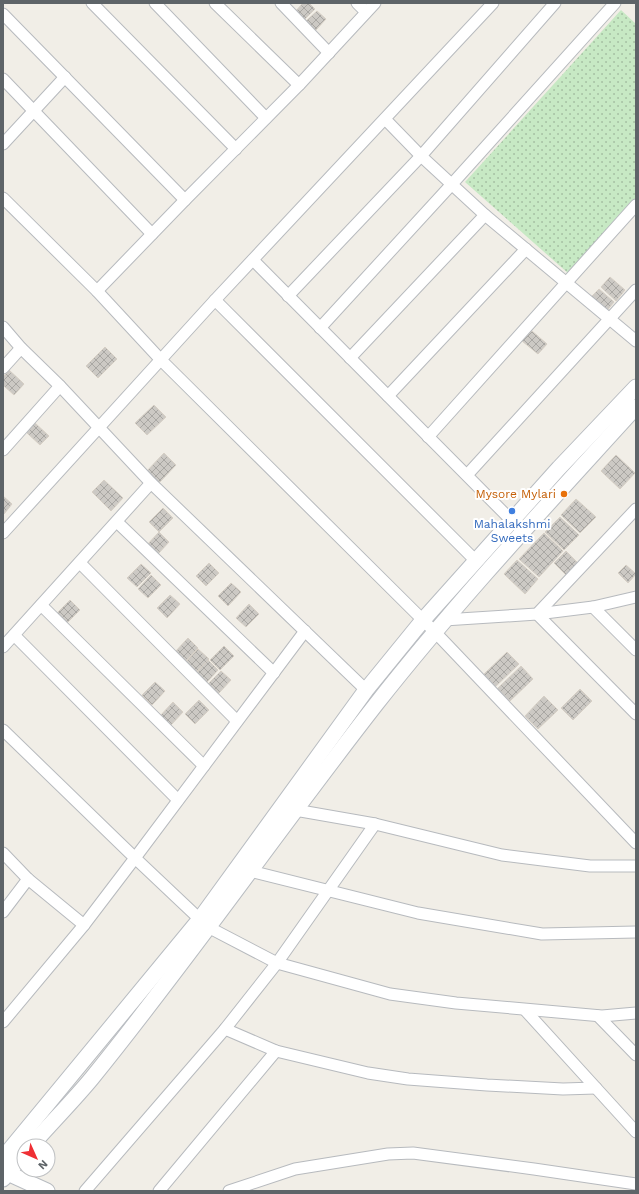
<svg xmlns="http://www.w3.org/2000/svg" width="639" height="1194" viewBox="0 0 639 1194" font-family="'Work Sans',sans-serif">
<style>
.grass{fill:url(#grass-dots)}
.building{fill:url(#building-cross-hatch);stroke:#d6cfc5}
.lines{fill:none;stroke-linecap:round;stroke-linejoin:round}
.street-casing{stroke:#b7babe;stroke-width:13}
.secondary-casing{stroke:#b8bcc1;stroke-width:17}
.street{stroke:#fff;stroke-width:11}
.secondary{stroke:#fff;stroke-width:15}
.food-dot{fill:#e8710a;stroke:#fff;stroke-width:1.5}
.shop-dot{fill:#3f7fe0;stroke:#fff;stroke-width:1.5}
.labels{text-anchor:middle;stroke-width:4;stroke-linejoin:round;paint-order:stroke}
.food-label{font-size:12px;fill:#c56008;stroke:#fff;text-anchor:end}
.shop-label{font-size:12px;fill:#366cbe;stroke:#fff}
</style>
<defs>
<pattern id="grass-dots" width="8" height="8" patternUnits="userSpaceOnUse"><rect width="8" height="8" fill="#c7e9c4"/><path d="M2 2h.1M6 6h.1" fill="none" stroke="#a5c0a3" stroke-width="1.8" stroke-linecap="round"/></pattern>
<pattern id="building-cross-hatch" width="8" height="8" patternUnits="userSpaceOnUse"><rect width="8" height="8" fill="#ccc9c4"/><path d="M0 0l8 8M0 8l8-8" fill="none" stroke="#a9a7a3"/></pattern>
</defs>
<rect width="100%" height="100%" fill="#f1eee7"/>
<polygon class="grass" points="621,10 636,24 636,198 569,274 465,182"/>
<g class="building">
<polygon points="303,3 309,3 315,9 303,21 294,13"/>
<polygon points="317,11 326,19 314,32 304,23"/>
<polygon points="610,277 625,290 616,301 601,287"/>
<polygon points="599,289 614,302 605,313 589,299"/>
<polygon points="532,331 547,344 538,354 522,341"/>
<polygon points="105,347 117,359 98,378 86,366"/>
<polygon points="9,370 24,384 14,395 3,385 3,377"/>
<polygon points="154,405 166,417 147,435 135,423"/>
<polygon points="35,423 49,436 40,445 26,432"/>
<polygon points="164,453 176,465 158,484 146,472"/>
<polygon points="616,455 635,473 620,489 601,471"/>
<polygon points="104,480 123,498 111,511 92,492"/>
<polygon points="3,496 12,504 4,514 3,513"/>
<polygon points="576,499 596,517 580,533 561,515"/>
<polygon points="163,508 173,518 159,532 149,522"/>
<polygon points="560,517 579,535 564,550 545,532"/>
<polygon points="159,532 169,542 156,556 146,546"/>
<polygon points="544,533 563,551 539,577 519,559"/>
<polygon points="566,551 579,564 567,576 554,563"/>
<polygon points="517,560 538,579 525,594 504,574"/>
<polygon points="209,563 219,573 206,586 196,576"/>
<polygon points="141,564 151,573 137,587 127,578"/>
<polygon points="626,565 636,574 628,583 618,573"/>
<polygon points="151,575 161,585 148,598 138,589"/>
<polygon points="231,583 241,592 228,606 218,596"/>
<polygon points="170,595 180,604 167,618 157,608"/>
<polygon points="70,600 80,610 67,623 57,613"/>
<polygon points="249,604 259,614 246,627 236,618"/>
<polygon points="188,638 198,648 185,662 175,652"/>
<polygon points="224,646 234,656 220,670 210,660"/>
<polygon points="198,649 209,659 195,673 185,663"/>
<polygon points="507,652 519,664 494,688 482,676"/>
<polygon points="208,660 218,670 205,684 195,674"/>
<polygon points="521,666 533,679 510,701 497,689"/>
<polygon points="221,671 231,680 218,694 208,684"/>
<polygon points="155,682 165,691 152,705 142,695"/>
<polygon points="580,689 592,701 573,720 561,708"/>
<polygon points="544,696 558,710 538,729 525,716"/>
<polygon points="199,700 209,710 195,724 185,714"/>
<polygon points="173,702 183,712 170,726 160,716"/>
</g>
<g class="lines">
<g class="street-casing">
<g id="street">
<polyline points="92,3 236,149"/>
<polyline points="155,3 266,118"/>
<polyline points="215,3 299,85"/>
<polyline points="281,3 329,53"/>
<polyline points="357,3 366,12"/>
<polyline points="3,14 185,200"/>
<polyline points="3,79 152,234"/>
<polyline points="385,119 421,156 485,215 636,341"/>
<polyline points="3,144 65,77"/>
<polyline points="3,198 97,291 161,360 434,631 636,843"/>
<polyline points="253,260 512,521"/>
<polyline points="97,291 185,200 299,85 375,3"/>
<polyline points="288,296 421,156 555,3"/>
<polyline points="215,300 476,561"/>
<polyline points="3,327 21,348 60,386 151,483 366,690"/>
<polyline points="320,328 452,184 615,3"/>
<polyline points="350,358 485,215"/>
<polyline points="3,368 21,348"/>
<polyline points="388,396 526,249"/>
<polyline points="428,437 636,205"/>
<polyline points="3,450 60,386"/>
<polyline points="467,475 636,290"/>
<polyline points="636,509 537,614 636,714"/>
<polyline points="117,522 274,673"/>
<polyline points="3,533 215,300 493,3"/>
<polyline points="80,563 237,721"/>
<polyline points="41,605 204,766"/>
<polyline points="593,607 636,650"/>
<polyline points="444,620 537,614 593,607 636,597"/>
<polyline points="14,635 178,800"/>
<polyline points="3,647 151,483"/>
<polyline points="3,730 135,858 305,631"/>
<polyline points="295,810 375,824 502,855 590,866 636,866"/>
<polyline points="3,853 28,879 84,925"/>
<polyline points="250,871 418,913 542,934 636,932"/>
<polyline points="3,912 28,879"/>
<polyline points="525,1010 636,1132"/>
<polyline points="598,1016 636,1055"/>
<polyline points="3,1022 84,925 135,858 208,927 277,963 390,994 456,1003 602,1016 636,1013"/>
<polyline points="225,1029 276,1051 368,1073 408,1079 487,1085 563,1089 596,1088"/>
<polyline points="85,1191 225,1029 277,963 375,824"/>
<polyline points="159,1191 276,1051"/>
<polyline points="229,1191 295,1169 388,1154 413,1153 534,1169 636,1184"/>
</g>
</g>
<g class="secondary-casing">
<g id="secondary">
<path d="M31 1146C51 1123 73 1101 92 1078 191 956 280 827 377 703 458 600 548 504 636 407"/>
<polyline points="3,1158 200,919 366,690 423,620 559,468 636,387"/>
<polyline points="3,1171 47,1191"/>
<polyline points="3,1179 24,1154"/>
</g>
</g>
<use href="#street" class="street"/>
<use href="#secondary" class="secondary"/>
</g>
<circle class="food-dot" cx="564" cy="494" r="4"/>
<circle class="shop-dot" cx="512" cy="511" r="4"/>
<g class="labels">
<g class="food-label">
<text x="556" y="498">Mysore Mylari</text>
</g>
<g class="shop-label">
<text x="512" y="528">Mahalakshmi<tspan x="512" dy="14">Sweets</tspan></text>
</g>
</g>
<rect width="639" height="1194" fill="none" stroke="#5e6468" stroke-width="8"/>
<g transform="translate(36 1158) rotate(135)"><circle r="19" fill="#ffffff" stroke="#bfc1c3"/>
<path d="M0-3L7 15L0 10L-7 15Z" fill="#ef2f34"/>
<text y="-6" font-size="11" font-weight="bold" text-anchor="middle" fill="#5e6468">N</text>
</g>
</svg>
